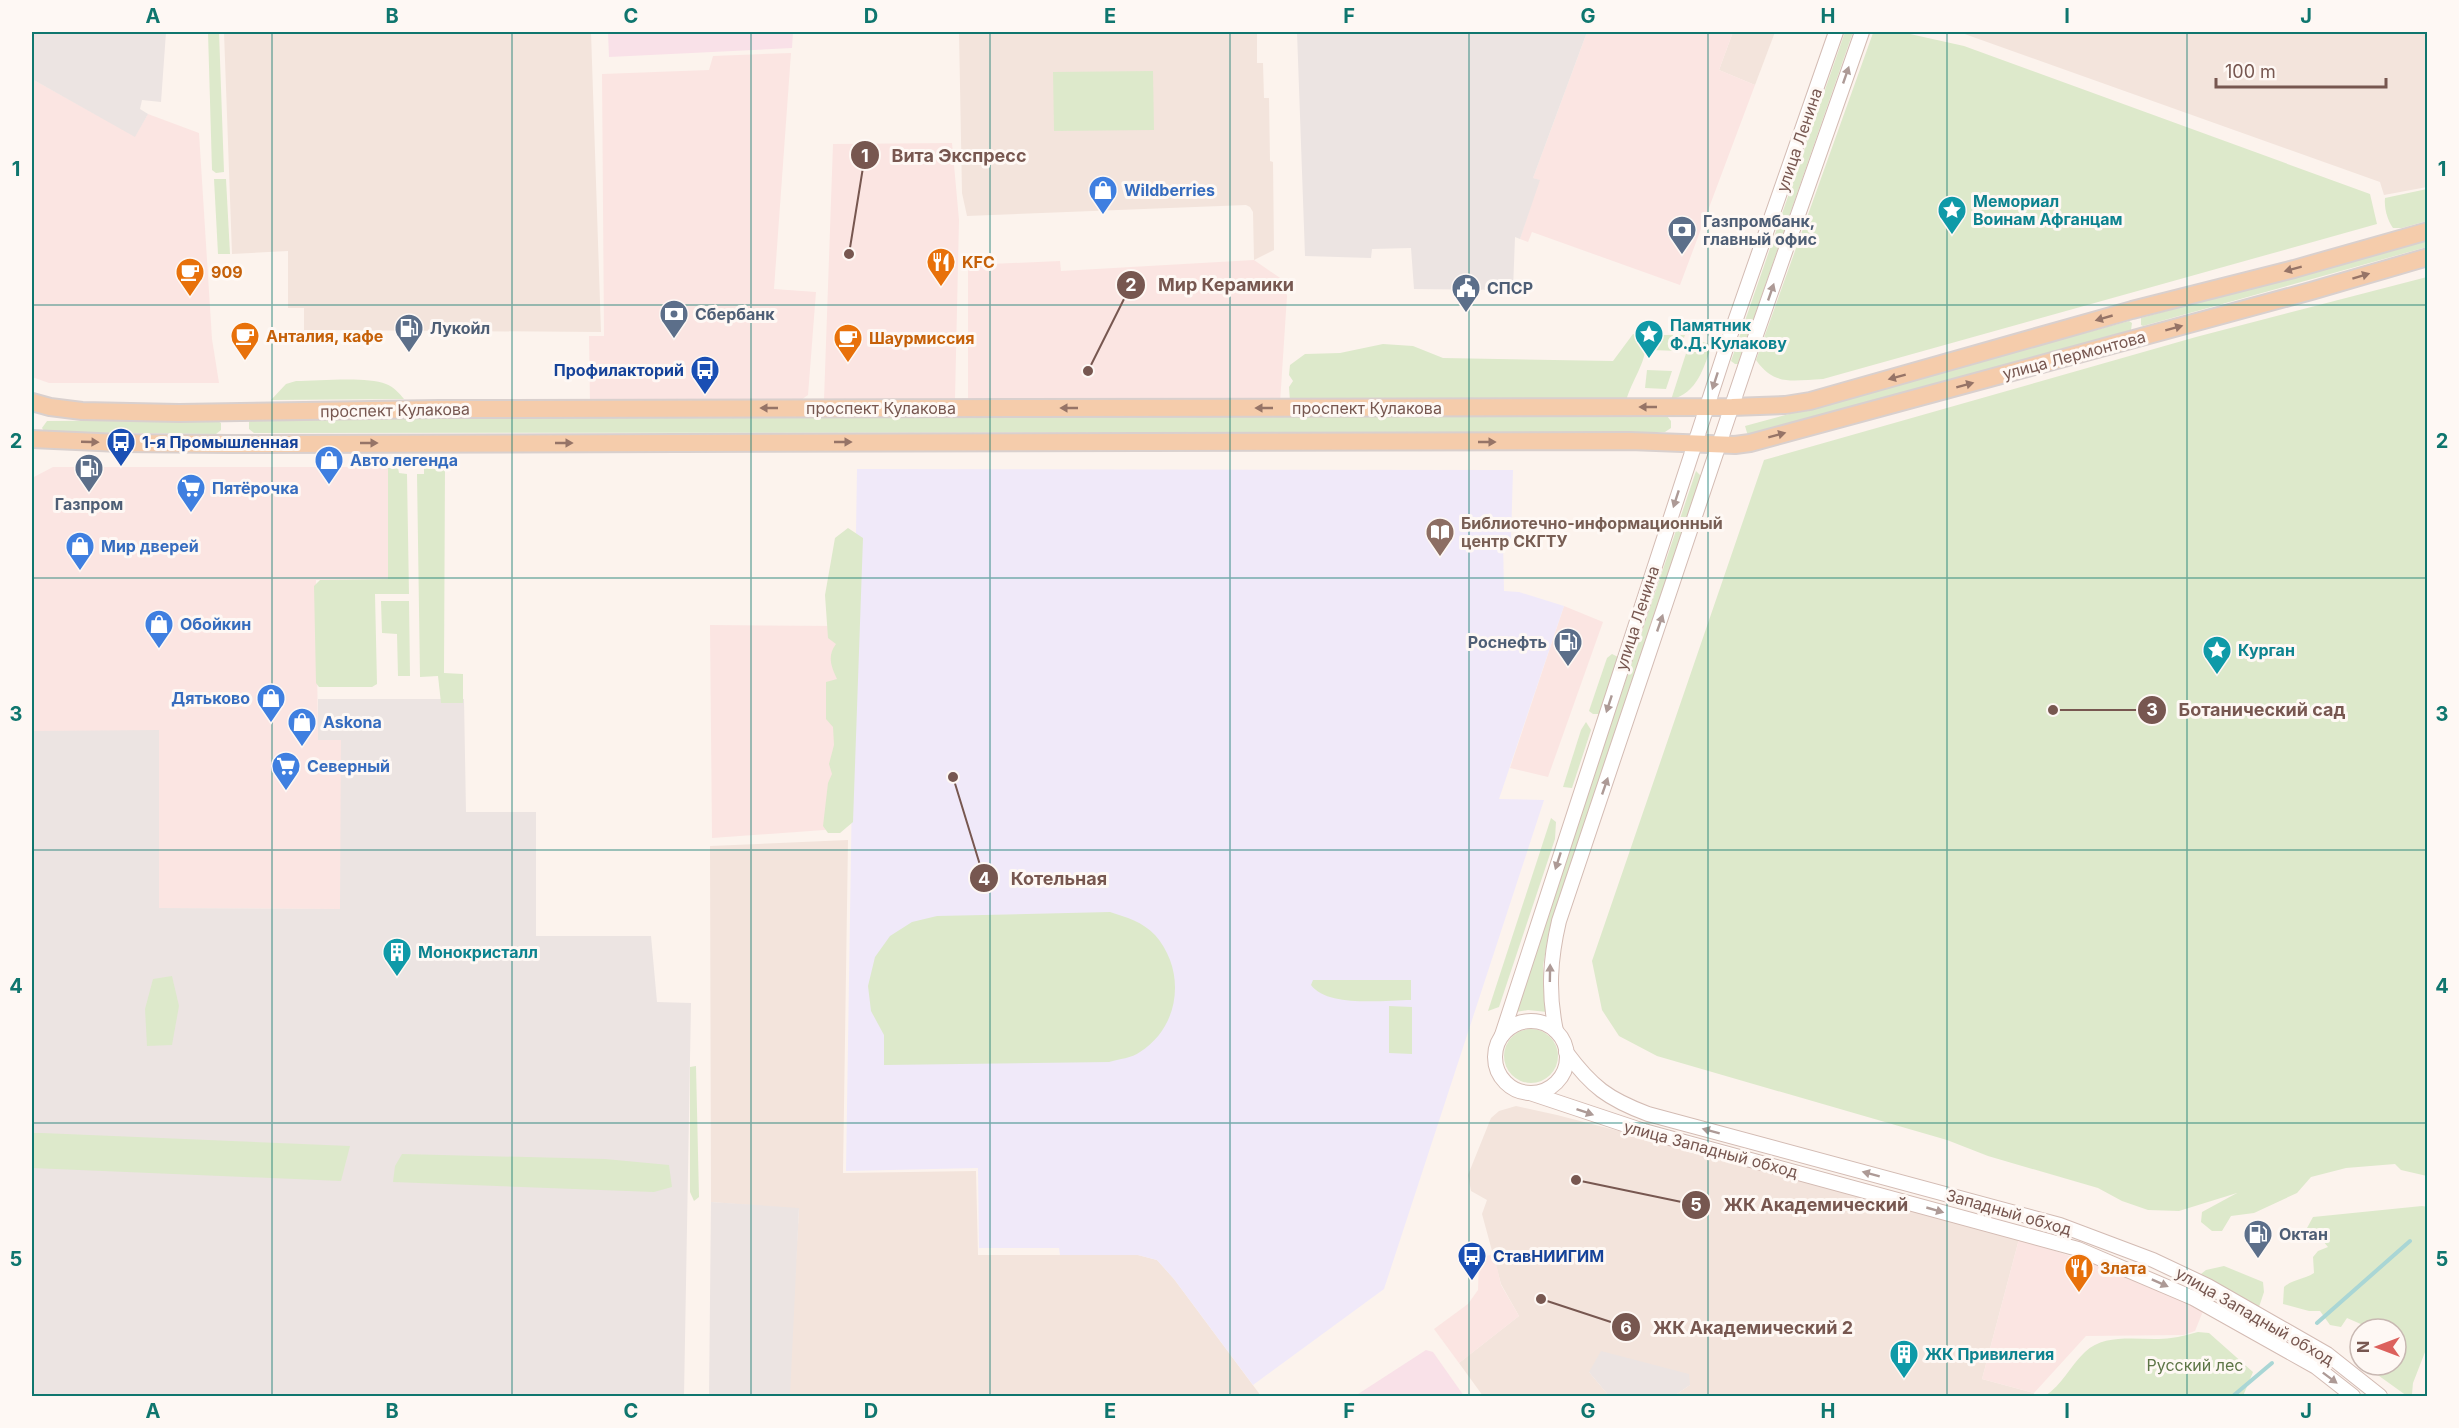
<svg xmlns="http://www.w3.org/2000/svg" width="2459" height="1428" viewBox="0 0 2459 1428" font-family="Inter,sans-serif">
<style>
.residential{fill:#f3e4dc}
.commercial{fill:#fbe5e2}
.industrial{fill:#ece4e2}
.education{fill:#f0e9f9}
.medical{fill:#f9e1e8}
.green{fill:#dde9cb}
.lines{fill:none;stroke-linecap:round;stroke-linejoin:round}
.stream{stroke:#a9d6d5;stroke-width:4}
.secondary-casing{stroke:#d3bbb3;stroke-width:16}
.primary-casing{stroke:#d9d0ce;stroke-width:20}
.secondary{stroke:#fff;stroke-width:14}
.primary{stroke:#f5ccab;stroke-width:16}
.oneway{fill:#ad9a96}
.oneway2{fill:#967467}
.grid{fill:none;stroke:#0f766e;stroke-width:1.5;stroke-opacity:0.55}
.labels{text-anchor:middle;stroke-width:6;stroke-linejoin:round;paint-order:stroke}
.street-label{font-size:16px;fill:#775750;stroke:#fef8f4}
.shop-label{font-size:16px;font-weight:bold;fill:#366cbe;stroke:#fef8f4;text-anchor:start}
.culture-label{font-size:16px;font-weight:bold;fill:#0d838f;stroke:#fef8f4;text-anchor:start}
.service-label{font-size:16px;font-weight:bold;fill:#4e5e75;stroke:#fef8f4;text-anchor:start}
.food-label{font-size:16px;font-weight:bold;fill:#c56008;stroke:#fef8f4;text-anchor:start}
.transit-label{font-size:16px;font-weight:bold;fill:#164399;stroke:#fef8f4;text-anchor:start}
.education-label{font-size:16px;font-weight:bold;fill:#785e54;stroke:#fef8f4;text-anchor:start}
.park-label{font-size:16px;fill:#5d7546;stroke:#fef8f4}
.leader{fill:none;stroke:#775750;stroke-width:2}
.callout-dot{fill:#775750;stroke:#fef8f4;stroke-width:2}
.mark-label{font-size:18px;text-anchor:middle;font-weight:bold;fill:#fff}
.callout-label{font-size:18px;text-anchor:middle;font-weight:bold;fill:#775750;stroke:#fef8f4;stroke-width:6;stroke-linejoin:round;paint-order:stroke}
.neatline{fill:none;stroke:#0f766e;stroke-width:2}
.grid-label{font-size:20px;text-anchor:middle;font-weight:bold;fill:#0f766e}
</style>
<rect width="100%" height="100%" fill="#fcf3ed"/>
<g class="residential">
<polygon points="224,32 591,32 601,332 304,330 304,308 288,308 288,251 232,254"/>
<polygon points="959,32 1257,32 1257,63 1263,63 1264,98 1269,98 1270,161 1273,162 1274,250 1254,260 1253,212 1250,207 1246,205 967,216 962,193"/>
<polygon points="1733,32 1775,32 1755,85 1719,70"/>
<polygon points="1959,32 2427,32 2427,187 2384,195 2380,182"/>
<polygon points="848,840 843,1173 976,1171 978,1255 1138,1255 1157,1260 1174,1279 1261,1396 788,1396 799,1209 711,1202 710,846"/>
<polygon points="1516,1106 1557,1115 1696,1151 2019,1239 1982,1379 2034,1393 2033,1396 1674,1396 1690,1385 1589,1372 1609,1396 1483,1396 1459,1363 1519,1316 1501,1284 1482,1214 1487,1200 1471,1191 1468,1175 1491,1118 1499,1111"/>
</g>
<g class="commercial">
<polygon points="1587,32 1733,32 1719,70 1755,85 1680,285 1532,232 1528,242 1520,239 1539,180 1533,178"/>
<polygon points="791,53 774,289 816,292 808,395 798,402 590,404 589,336 604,336 602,74 709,70 713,56"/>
<polygon points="32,79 135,136 148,114 199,133 212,339 219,383 49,383 32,377"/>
<polygon points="952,143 959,220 955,399 824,400 833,144"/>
<polygon points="1254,260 1283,280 1287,296 1280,403 968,406 968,265 1060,261 1061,271"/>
<polygon points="53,467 388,467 389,579 316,580 318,739 341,740 341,909 159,908 158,731 32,731 32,478"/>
<polygon points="1564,606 1603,622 1548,777 1510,768"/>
<polygon points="710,625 840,626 838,829 712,838"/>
<polygon points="2019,1239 2133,1277 2203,1311 2195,1331 2184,1335 2086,1336 2034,1393 1982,1379"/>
<polygon points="1494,1254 1501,1285 1519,1316 1459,1363 1434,1329 1468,1304 1478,1290 1479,1258"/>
</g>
<g class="industrial">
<polygon points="32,32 166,32 161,102 142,100 140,109 148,114 135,137 32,79"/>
<polygon points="1297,32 1587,32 1533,178 1540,180 1520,239 1515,237 1513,290 1414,289 1411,248 1372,249 1371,258 1305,256"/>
<polygon points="318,699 464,699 466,812 536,812 536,936 651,936 657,1002 691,1003 684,1396 32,1396 32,731 159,730 159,908 340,909 341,740 318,740"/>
<polygon points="711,1202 799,1208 790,1396 709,1396"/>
<polygon points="1601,1351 1689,1374 1690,1385 1674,1396 1609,1396 1589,1372"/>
</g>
<polygon class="education" points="857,469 1513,470 1511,540 1503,540 1504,591 1519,592 1564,606 1499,799 1544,800 1384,1289 1253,1385 1174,1279 1157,1260 1138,1255 1060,1255 1059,1248 979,1248 978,1168 846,1171"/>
<g class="medical">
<polygon points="608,32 793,32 792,48 609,57"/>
<polygon points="1426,1350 1433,1352 1464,1396 1355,1396"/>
</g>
<g class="green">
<polygon points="208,32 219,32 224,172 216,173 212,170"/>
<polygon points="1845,32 1853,32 1738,364 1735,364 1731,361"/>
<path d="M1873 33 1910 34 1964 46 2370 194 2377 224 1823 379C1794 380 1775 387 1756 360Z"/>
<polygon points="1153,71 1154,130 1054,131 1053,72"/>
<polygon points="214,179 226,179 230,254 218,254"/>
<path d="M2427 189V221L2402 228H2393C2387 220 2384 207 2385 198Z"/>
<polygon points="2427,239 2427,247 2143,326 2141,325 2141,318"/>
<polygon points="2427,277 2427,1176 2401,1170 2395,1164 2346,1168 2311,1177 2297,1193 2254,1213 2231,1216 2222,1231 2212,1231 2201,1222 2202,1212 2237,1193 2179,1211 2148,1210 2122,1201 2098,1188 1988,1156 1947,1140 1657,1056 1619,1036 1602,1010 1592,961 1764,460 2196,337"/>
<polygon points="2129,321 2132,323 2131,330 1748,436 1745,426"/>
<path d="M1633 334 1646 338C1648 361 1632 379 1626 401L1290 402 1289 387 1293 381 1289 375 1290 365 1305 354 1340 353 1383 344 1413 346 1443 358 1613 361Z"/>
<polygon points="1650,335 1685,335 1679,351 1651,350"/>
<path d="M1691 338 1712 345C1703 369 1698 392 1671 400Z"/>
<polygon points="1647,370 1672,371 1666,389 1645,388"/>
<path d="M296 381C319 381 366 376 386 384 394 387 399 393 404 399L271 400 286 384Z"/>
<polygon points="1667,416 1671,421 1671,428 1665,432 254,433 249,429 249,422 254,417"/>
<polygon points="216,420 221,423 221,430 216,434 45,432 42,428 47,421"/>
<polygon points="424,467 445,468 444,673 463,674 463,703 441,703 438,676 420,677 417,474 424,474"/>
<polygon points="388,468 398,468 399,473 407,474 409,594 375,594 377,684 372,687 319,687 316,683 314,586 320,580 388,579"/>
<polygon points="1696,471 1701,476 1549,931 1543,966 1547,1012 1528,1010 1516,1012 1542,929"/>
<path d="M848 528 863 538 853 822 840 833H828L823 826 828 783 832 774 829 764 834 745 833 727 826 719V682L837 679C831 666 827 656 836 644L828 638 825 595 835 538Z"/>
<polygon points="381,601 409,601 410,676 398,676 397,634 382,633"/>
<polygon points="1612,654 1618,657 1600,714 1593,714 1589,711 1607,658"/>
<polygon points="1586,722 1591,730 1572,788 1563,787 1581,730"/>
<polygon points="1551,818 1556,822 1555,839 1499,1007 1488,1011"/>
<path d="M1110 912C1126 917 1143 922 1155 935 1186 970 1181 1026 1140 1052 1132 1058 1119 1059 1109 1062L884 1065V1035L871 1011 868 986 875 957 890 936 912 922 937 916Z"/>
<polygon points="172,976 179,1006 172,1045 147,1046 145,1009 153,979"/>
<path d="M1313 980H1411V1000C1385 1000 1328 1008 1311 985Z"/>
<polygon points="1389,1006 1412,1007 1412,1054 1389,1053"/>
<circle cx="1531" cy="1056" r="27"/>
<polygon points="696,1066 699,1197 694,1201 690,1192 690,1067"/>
<polygon points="32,1133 42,1133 350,1146 341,1181 32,1168"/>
<polygon points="402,1154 605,1159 669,1165 672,1187 654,1192 393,1182 395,1166"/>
<path d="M2422 1206 2428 1207 2427 1347 2413 1383 2412 1394 2414 1396H2407L2375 1373 2373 1365H2396V1329H2364L2363 1325 2347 1318 2341 1327 2330 1325 2320 1311H2309L2283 1304 2284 1287C2293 1279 2303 1280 2314 1273L2313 1257 2318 1251 2328 1247 2318 1235 2307 1228 2313 1217Z"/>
<polygon points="2224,1266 2263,1282 2264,1292 2259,1307 2201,1274 2206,1270"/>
<path d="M2198 1332 2209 1333 2253 1372 2243 1396H2045C2062 1385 2070 1366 2085 1352 2107 1331 2144 1342 2171 1338 2180 1337 2189 1334 2198 1332Z"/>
</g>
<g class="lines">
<g class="stream">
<polyline points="2317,1323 2410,1241"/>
<polyline points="2233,1396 2272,1363"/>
</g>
<g class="secondary-casing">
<g id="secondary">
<circle cx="1531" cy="1057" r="36"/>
<path d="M1556 1031C1548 993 1550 959 1559 921L1750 352 1862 32"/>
<polyline points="1502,1035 1731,333 1836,32"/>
<path d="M1566 1052C1592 1087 1608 1099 1648 1114L2060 1225 2153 1260 2208 1286 2327 1354 2380 1396"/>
<polyline points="1530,1093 1644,1131 2078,1249 2193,1298 2316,1367 2353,1396"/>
</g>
</g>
<g class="primary-casing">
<g id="primary">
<polyline points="32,402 50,407 82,411 179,413 439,409 1732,407 1785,405 1810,401 2132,310 2294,269 2428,231"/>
<polyline points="32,439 120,443 229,444 1630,441 1735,445 1750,443 2311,291 2428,257"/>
</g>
</g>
<use href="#secondary" class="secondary"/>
<use href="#primary" class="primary"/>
</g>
<defs><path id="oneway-solid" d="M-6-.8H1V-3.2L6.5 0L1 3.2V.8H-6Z" transform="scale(1.5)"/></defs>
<g class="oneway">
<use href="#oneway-solid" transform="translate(1846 75) rotate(-71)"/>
<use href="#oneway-solid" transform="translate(1771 292) rotate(-71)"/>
<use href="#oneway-solid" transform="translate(1715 381) rotate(108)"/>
<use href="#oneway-solid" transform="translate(1676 499) rotate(108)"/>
<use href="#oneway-solid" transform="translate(1660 623) rotate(-71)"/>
<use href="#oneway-solid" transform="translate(1609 704) rotate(108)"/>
<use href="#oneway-solid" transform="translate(1605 786) rotate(-71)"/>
<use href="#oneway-solid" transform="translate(1558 861) rotate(108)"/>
<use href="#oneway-solid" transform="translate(1550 973) rotate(-89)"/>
<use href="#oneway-solid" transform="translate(1585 1112) rotate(19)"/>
<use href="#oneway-solid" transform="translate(1711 1131) rotate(-165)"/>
<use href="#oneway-solid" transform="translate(1871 1174) rotate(-165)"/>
<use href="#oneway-solid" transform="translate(1935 1210) rotate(16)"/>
<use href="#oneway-solid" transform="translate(2160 1283) rotate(24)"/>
<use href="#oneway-solid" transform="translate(2330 1378) rotate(37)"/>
</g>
<g class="oneway2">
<use href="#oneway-solid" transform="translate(2293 269) rotate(165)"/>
<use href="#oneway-solid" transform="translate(2361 276) rotate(-17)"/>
<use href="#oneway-solid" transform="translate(2104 318) rotate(164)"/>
<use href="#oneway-solid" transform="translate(2174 328) rotate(-15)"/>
<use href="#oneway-solid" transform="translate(1897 377) rotate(165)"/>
<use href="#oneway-solid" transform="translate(1965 385) rotate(-15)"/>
<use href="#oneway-solid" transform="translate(1648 407) rotate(180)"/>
<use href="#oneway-solid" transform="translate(769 408) rotate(180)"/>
<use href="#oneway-solid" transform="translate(1069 408) rotate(180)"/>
<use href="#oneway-solid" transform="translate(1264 408) rotate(180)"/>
<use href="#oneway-solid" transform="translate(1777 435) rotate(-15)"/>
<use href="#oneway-solid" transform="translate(90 442) rotate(2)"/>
<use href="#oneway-solid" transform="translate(843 442)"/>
<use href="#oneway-solid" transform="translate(1487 442)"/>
<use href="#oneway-solid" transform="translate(369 443)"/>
<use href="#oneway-solid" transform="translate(564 443)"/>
</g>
<path class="grid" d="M272 32V1396M512 32V1396M751 32V1396M990 32V1396M1230 32V1396M1469 32V1396M1708 32V1396M1947 32V1396M2187 32V1396M32 305H2428M32 578H2428M32 850H2428M32 1123H2428"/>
<defs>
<g id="shop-pin" transform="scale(1.5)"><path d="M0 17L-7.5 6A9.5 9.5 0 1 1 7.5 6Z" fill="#3f7fe0" stroke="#fef8f4"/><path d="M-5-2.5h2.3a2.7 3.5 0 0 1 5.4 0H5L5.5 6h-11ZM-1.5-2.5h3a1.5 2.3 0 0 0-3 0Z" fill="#fff"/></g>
<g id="sight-pin" transform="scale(1.5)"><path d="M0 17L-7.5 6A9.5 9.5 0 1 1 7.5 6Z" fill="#0f9aa8" stroke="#fef8f4"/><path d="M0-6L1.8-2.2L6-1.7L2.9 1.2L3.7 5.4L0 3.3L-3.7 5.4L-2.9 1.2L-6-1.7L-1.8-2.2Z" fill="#fff"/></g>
<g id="bank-pin" transform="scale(1.5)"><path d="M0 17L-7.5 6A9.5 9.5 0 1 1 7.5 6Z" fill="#5c6f8a" stroke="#fef8f4"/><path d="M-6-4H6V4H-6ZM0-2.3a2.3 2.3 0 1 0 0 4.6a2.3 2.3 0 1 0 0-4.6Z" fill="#fff"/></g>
<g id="restaurant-pin" transform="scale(1.5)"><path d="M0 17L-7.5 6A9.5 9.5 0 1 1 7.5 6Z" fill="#e8710a" stroke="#fef8f4"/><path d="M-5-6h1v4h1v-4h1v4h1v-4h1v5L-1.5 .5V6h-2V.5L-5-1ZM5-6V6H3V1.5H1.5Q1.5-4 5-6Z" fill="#fff"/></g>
<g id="cafe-pin" transform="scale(1.5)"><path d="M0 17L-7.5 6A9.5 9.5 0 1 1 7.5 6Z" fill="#e8710a" stroke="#fef8f4"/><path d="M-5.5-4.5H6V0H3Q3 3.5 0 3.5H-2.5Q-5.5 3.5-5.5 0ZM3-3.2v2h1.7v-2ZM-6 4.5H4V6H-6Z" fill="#fff"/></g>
<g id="civic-pin" transform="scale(1.5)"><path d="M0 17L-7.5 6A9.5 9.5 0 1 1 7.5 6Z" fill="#5c6f8a" stroke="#fef8f4"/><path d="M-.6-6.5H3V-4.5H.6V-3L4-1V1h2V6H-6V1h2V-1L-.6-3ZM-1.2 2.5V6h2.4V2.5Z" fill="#fff"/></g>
<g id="fuel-pin" transform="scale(1.5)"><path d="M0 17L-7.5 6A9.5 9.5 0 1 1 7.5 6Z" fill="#5c6f8a" stroke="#fef8f4"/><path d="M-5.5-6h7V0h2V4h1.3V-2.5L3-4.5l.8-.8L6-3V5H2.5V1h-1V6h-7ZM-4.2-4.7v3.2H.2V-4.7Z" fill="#fff"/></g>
<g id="bus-pin" transform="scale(1.5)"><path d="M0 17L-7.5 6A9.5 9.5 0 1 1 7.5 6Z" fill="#1a4fb4" stroke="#fef8f4"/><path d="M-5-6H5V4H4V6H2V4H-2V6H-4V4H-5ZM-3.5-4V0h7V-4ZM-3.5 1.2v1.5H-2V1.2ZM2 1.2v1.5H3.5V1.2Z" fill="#fff"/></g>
<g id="supermarket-pin" transform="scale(1.5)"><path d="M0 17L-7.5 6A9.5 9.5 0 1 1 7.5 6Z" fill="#3f7fe0" stroke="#fef8f4"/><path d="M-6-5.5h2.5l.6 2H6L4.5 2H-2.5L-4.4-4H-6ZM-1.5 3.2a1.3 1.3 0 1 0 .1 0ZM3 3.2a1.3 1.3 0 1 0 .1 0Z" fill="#fff"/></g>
<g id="library-pin" transform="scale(1.5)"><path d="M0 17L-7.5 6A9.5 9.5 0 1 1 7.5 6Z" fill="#8d6e63" stroke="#fef8f4"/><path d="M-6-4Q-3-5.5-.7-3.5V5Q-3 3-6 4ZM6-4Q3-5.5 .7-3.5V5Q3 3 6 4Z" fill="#fff"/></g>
<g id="building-pin" transform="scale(1.5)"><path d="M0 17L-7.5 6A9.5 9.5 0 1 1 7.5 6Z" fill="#0f9aa8" stroke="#fef8f4"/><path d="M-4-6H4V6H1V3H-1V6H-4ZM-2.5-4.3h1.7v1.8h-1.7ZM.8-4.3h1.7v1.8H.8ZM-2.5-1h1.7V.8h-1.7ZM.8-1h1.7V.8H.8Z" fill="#fff"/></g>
</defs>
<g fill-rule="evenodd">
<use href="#shop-pin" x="1103" y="190"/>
<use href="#sight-pin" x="1952" y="210"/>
<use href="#bank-pin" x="1682" y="230"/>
<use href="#restaurant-pin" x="941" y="262"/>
<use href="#cafe-pin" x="190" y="272"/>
<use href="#civic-pin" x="1466" y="288"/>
<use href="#bank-pin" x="674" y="314"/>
<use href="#fuel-pin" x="409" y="328"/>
<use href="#sight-pin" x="1649" y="334"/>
<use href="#cafe-pin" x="245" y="336"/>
<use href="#cafe-pin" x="848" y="338"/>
<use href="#bus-pin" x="705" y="370"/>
<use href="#bus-pin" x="121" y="442"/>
<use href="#shop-pin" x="329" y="460"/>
<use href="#fuel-pin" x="89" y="468"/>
<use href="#supermarket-pin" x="191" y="488"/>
<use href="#library-pin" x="1440" y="532"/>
<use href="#shop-pin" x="80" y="546"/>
<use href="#shop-pin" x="159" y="624"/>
<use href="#fuel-pin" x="1568" y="642"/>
<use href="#sight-pin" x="2217" y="650"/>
<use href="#shop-pin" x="271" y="698"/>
<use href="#shop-pin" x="302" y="722"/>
<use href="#supermarket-pin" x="286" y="766"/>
<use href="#building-pin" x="397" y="952"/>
<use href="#fuel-pin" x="2258" y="1234"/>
<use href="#bus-pin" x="1472" y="1256"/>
<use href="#restaurant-pin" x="2079" y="1268"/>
<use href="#building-pin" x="1904" y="1354"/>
</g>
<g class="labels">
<g class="street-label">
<text transform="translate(1799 140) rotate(-71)" y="6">улица Ленина</text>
<text transform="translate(2074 355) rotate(-15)" y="6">улица Лермонтова</text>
<text x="881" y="414">проспект Кулакова</text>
<text x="1367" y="414">проспект Кулакова</text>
<text transform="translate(395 410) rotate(-1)" y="6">проспект Кулакова</text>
<text transform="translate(1637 618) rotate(-72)" y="6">улица Ленина</text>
<text transform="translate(1711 1149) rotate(15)" y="6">улица Западный обход</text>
<text transform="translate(2009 1212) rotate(16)" y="6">Западный обход</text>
<text transform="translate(2255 1316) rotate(30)" y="6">улица Западный обход</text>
</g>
<g class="shop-label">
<text x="1124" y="196">Wildberries</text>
<text x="350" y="466">Авто легенда</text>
<text x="212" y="494">Пятёрочка</text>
<text x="101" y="552">Мир дверей</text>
<text x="180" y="630">Обойкин</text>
<text x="250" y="704" text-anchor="end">Дятьково</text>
<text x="323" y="728">Askona</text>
<text x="307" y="772">Северный</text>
</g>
<g class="culture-label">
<text x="1973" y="207">Мемориал<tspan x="1973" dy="18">Воинам Афганцам</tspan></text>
<text x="1670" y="331">Памятник<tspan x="1670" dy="18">Ф.Д. Кулакову</tspan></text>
<text x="2238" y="656">Курган</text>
<text x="418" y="958">Монокристалл</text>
<text x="1925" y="1360">ЖК Привилегия</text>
</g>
<g class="service-label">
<text x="1703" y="227">Газпромбанк,<tspan x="1703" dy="18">главный офис</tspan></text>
<text x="1487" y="294">СПСР</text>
<text x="695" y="320">Сбербанк</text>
<text x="430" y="334">Лукойл</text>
<text x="89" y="510" text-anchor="middle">Газпром</text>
<text x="1547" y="648" text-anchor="end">Роснефть</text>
<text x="2279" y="1240">Октан</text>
</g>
<g class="food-label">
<text x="962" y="268">KFC</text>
<text x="211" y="278">909</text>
<text x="266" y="342">Анталия, кафе</text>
<text x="869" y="344">Шаурмиссия</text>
<text x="2100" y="1274">Злата</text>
</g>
<g class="transit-label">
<text x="684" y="376" text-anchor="end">Профилакторий</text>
<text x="142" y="448">1-я Промышленная</text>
<text x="1493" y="1262">СтавНИИГИМ</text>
</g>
<g class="education-label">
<text x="1461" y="529">Библиотечно-информационный<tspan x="1461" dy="18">центр СКГТУ</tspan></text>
</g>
<g class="park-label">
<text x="2195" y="1371">Русский лес</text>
</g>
</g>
<path class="leader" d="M849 254L865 155M1088 371L1131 285M2053 710L2152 710M953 777L984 878M1576 1180L1696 1205M1541 1299L1626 1327"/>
<g class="callout-dot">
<circle cx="849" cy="254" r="6"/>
<circle cx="1088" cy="371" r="6"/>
<circle cx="2053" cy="710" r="6"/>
<circle cx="953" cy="777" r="6"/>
<circle cx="1576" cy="1180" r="6"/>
<circle cx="1541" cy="1299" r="6"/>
<circle cx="865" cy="155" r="15"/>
<circle cx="1131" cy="285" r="15"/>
<circle cx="2152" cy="710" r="15"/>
<circle cx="984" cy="878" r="15"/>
<circle cx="1696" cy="1205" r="15"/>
<circle cx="1626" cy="1327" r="15"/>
</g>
<g class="mark-label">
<text x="865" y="162">1</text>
<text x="1131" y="291">2</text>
<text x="2152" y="716">3</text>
<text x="984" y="885">4</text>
<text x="1696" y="1211">5</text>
<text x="1626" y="1334">6</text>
</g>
<g class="callout-label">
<text x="959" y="162">Вита Экспресс</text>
<text x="1226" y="291">Мир Керамики</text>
<text x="2262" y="716">Ботанический сад</text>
<text x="1059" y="885">Котельная</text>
<text x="1816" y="1211">ЖК Академический</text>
<text x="1753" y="1334">ЖК Академический 2</text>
</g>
<rect width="2459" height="1428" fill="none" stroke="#fef8f4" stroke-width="66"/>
<g transform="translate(2378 1347) rotate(270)"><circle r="28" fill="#fef8f4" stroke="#c8b8b2" stroke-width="1.5"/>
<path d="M0-4.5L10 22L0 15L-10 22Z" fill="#dc615c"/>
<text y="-9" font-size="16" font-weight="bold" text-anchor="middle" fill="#775750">N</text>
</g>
<path d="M2216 78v9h170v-9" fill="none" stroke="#775750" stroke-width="3"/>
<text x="2225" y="78" font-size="18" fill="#775750" stroke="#fef8f4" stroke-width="4.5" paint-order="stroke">100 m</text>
<rect x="33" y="33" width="2393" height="1362" class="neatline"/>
<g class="grid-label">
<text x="153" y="23">A</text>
<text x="392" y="23">B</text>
<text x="631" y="23">C</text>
<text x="871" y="23">D</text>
<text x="1110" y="23">E</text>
<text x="1349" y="23">F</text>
<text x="1588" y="23">G</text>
<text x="1828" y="23">H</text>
<text x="2067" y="23">I</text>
<text x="2306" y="23">J</text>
<text x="16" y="176">1</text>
<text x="2442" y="176">1</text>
<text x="16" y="448">2</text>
<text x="2442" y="448">2</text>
<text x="16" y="721">3</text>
<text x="2442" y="721">3</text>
<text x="16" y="993">4</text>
<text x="2442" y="993">4</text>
<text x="16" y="1266">5</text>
<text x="2442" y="1266">5</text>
<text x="153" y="1418">A</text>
<text x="392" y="1418">B</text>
<text x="631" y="1418">C</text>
<text x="871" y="1418">D</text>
<text x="1110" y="1418">E</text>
<text x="1349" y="1418">F</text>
<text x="1588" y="1418">G</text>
<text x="1828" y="1418">H</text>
<text x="2067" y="1418">I</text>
<text x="2306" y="1418">J</text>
</g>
</svg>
